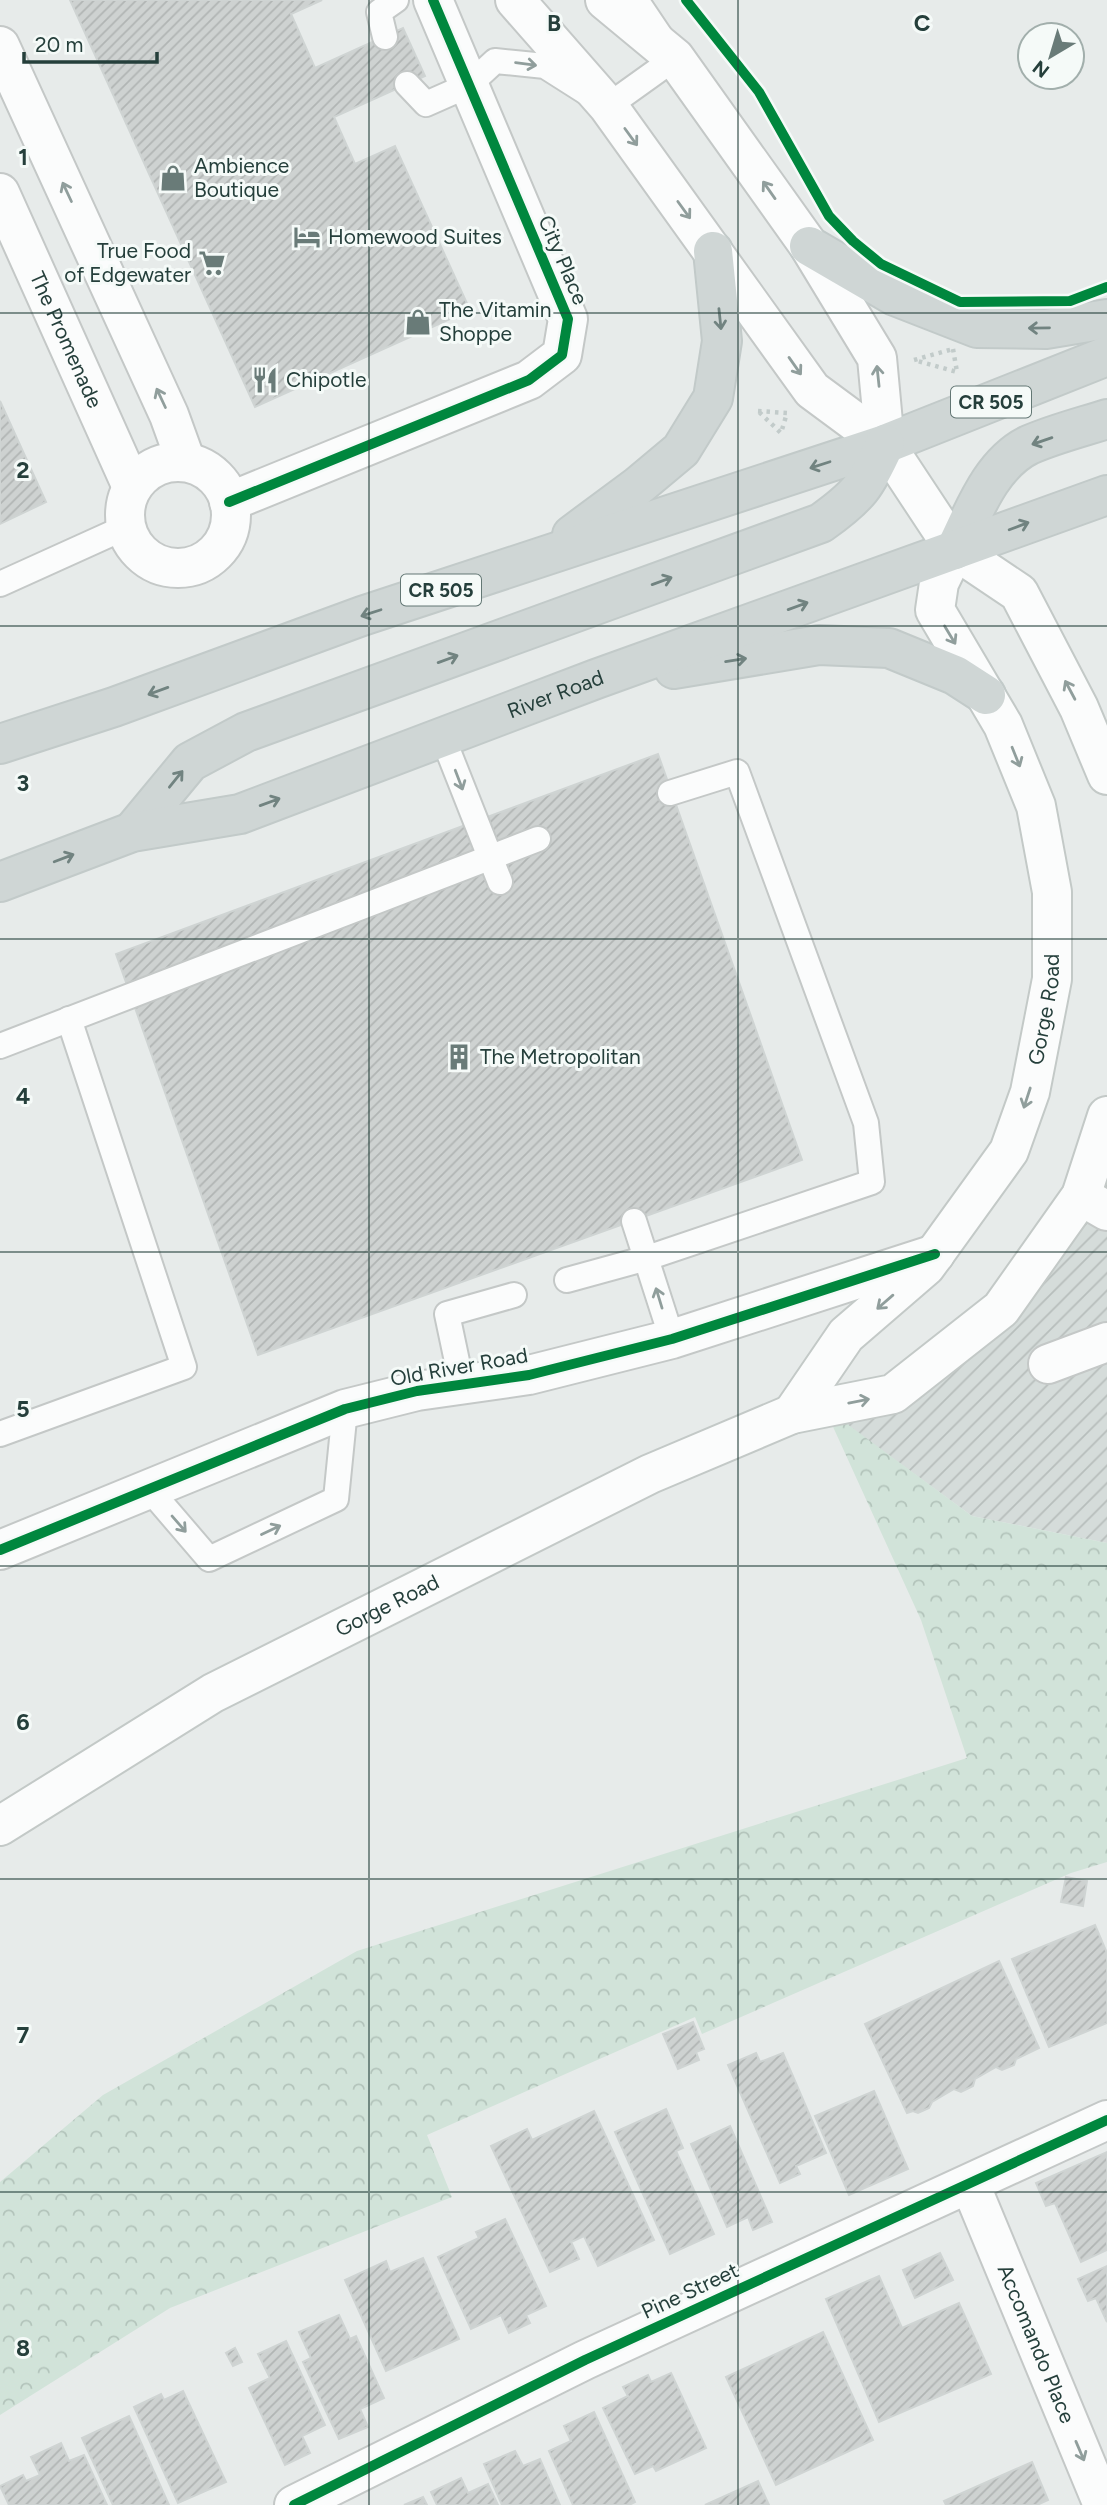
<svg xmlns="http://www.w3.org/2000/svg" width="1107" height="2505" viewBox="0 0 1107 2505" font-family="Figtree,sans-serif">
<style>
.industrial{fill:url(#industrial-furrows)}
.park{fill:url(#park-crowns)}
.building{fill:url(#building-hatch);stroke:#cfd4d3;stroke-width:2}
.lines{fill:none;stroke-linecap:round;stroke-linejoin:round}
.lane-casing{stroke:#c4c8c7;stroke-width:28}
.street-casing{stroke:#c4c8c7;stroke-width:42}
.secondary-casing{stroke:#c3c9c7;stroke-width:42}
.primary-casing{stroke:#c2cac9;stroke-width:42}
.path{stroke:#c2cbca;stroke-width:4.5;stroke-dasharray:3.5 5;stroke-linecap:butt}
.lane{stroke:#fbfcfc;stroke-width:24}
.street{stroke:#fbfcfc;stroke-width:38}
.secondary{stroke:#fbfcfc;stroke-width:38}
.primary{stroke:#cfd6d5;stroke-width:38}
.cycleway-casing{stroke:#f5faf8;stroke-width:15}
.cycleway{stroke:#00873e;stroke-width:10}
.oneway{stroke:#909e9c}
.oneway2{stroke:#718380}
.grid{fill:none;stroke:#253f3b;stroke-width:2;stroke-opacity:0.55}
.labels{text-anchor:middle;stroke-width:6;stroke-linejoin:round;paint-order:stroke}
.shield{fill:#f5faf8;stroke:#637774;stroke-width:2}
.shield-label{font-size:19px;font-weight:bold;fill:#253f3b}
.poi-label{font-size:21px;fill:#253f3b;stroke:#f5faf8;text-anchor:start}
.street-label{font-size:21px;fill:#253f3b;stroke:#f5faf8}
.grid-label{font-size:23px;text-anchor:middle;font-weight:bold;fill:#253f3b;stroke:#f5faf8;stroke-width:6;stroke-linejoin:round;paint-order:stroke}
</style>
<defs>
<pattern id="industrial-furrows" width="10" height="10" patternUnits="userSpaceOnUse" patternTransform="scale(1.75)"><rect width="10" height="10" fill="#d5dcda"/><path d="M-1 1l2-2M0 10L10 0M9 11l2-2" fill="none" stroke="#b7bebc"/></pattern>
<pattern id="park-crowns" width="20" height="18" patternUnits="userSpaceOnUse" patternTransform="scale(1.75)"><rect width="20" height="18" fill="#d1e3d9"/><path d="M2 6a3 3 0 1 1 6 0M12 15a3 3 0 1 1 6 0" fill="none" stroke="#b3c4bb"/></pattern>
<pattern id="building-hatch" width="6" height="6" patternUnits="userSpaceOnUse" patternTransform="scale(1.75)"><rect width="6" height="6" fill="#ced2d1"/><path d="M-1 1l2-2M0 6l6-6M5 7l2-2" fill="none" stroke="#b1b5b4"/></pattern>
</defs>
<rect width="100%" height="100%" fill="#e7ebea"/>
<polygon class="industrial" points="1107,1116 1107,1543 972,1516 824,1408 893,1394 1001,1309"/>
<polygon class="park" points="824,1407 972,1516 1107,1543 1107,1862 1071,1873 702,2034 695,2017 427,2135 452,2197 170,2308 0,2415 0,2182 103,2095 357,1951 967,1758 921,1620"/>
<g class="building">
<polygon points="70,0 322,0 291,14 315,68 403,28 425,76 334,117 355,164 395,146 470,310 255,407"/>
<polygon points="0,401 46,502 0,524"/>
<polygon points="658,754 802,1160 258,1355 116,954"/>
<polygon points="1066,1877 1087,1881 1083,1906 1061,1902"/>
<polygon points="1095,1925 1107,1953 1107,2023 1049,2047 1012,1959"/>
<polygon points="999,1961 1039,2048 1016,2059 1014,2065 1002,2070 996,2067 975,2079 973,2086 961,2092 954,2089 932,2102 929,2108 918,2113 913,2111 907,2113 865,2024"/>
<polygon points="693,2022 704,2049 696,2052 699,2060 678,2069 663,2034"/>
<polygon points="756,2053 760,2062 783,2053 826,2153 796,2166 800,2174 780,2183 728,2065"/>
<polygon points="874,2091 908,2169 849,2195 815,2116"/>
<polygon points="666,2109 683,2148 676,2151 714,2234 670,2254 615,2132"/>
<polygon points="594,2111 654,2240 598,2266 584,2236 571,2242 579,2259 550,2272 491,2146 527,2129 532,2140"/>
<polygon points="730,2126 772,2222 753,2230 748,2217 727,2227 691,2144"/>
<polygon points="1107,2152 1107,2250 1081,2262 1055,2203 1046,2206 1036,2183"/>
<polygon points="505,2219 546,2306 526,2315 530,2323 509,2333 501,2315 471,2329 438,2257 479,2238 476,2232"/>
<polygon points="940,2253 953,2280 915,2298 903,2270"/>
<polygon points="423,2258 459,2339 386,2371 345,2280 386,2261 390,2272"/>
<polygon points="1107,2266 1107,2322 1096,2298 1088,2301 1078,2279"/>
<polygon points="879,2276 902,2328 959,2303 991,2374 879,2422 826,2299"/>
<polygon points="339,2315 350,2339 356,2336 384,2398 360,2409 368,2427 339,2439 303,2362 311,2358 299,2332"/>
<polygon points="823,2332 873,2440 776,2485 726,2377"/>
<polygon points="286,2341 325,2425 302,2436 310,2453 285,2465 249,2388 270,2378 258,2354"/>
<polygon points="235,2348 242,2362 233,2366 226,2353"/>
<polygon points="671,2373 706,2448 656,2471 653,2466 635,2474 603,2408 628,2396 623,2387 648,2375 651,2382"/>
<polygon points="183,2391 226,2482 178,2503 134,2407 161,2394 164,2400"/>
<polygon points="594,2412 635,2502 629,2505 573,2505 549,2451 571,2441 564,2426"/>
<polygon points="129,2416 169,2505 113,2505 82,2438"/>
<polygon points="61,2443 69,2461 84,2455 107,2505 9,2505 0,2486 23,2475 26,2481 40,2475 31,2457"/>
<polygon points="515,2451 523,2466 540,2459 560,2505 502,2505 484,2464"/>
<polygon points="1032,2462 1048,2500 1037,2505 946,2505 944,2501"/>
<polygon points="461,2478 468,2493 488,2484 498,2505 437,2505 431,2492"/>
<polygon points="758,2481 769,2505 705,2505"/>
<polygon points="423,2497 427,2505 404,2505"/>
</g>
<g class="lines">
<g class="lane-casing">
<g id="lane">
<polyline points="385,37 379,12 396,0"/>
<polyline points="407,84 426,104 469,85 495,61 545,66 608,106 675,58 636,0"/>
<polyline points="0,584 126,527"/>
<polyline points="443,738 500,882"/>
<polyline points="0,1046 538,839"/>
<polyline points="634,1221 672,1339"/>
<polyline points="567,1280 647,1258 872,1182 866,1123 737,772 670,793"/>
<polyline points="462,1385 447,1314 514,1295"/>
<polyline points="0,1434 184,1367 69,1019"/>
<polyline points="149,1489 209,1559 336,1499 345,1409"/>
</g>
</g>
<g class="street-casing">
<g id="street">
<polyline points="515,0 608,106 812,390 885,444"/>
<polyline points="605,0 675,58 809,246 877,358 885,444"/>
<polyline points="0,46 169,415 186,462"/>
<path id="s1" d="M0 193 132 487"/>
<circle cx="178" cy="515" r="53"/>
<polyline points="229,502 529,380 562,355 568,319 433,0"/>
<polyline points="1081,1196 1107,1211"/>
<polyline points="1048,1364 1107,1342"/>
<polyline points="0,1550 345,1409 417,1391 529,1375 672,1339 935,1254"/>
<path id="s2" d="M970 2184 1103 2505"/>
<polyline points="294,2505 585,2360 1107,2120"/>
</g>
</g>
<g class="secondary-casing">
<g id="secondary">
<polyline points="885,444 955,550 1019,593 1079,708 1107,775"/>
<path id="s3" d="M792 1414 846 1335 926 1266 1009 1151 1030 1092 1052 979V892L1036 806 1003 725 935 610 939 583 955 550"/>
<path id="s4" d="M0 1826 213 1693 650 1474 792 1414 893 1394 1001 1309 1081 1196 1107 1116"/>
</g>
</g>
<g class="primary-casing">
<g id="primary">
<polyline points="809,246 895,296 977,328 1046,329 1107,319"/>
<polyline points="572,535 638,486 681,450 713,398 722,341 713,251"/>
<path d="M955 550C973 514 990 464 1029 445 1054 434 1082 427 1107 419"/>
<polyline points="674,669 819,645 889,648 955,675 986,695"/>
<polyline points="0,744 114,707 362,616 885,444 1107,356"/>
<path d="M132 832 190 762 246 732 821 523C859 496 866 486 885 444"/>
<path id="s5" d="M0 882 132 832 240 814 596 679 1107 495"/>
</g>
</g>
<g class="path">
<polygon points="953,349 957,372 914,360"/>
<polygon points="758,411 787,413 781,433"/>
</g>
<use href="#lane" class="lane"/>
<use href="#street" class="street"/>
<use href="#secondary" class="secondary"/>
<use href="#primary" class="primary"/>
<g class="cycleway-casing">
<g id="cycleway">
<polyline points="686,0 759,92 829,216 853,241 881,264 960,302 1070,301 1107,287"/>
<polyline points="229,502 529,380 562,355 568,319 433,0"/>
<polyline points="0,1550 345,1409 417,1391 529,1375 672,1339 935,1254"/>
<polyline points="294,2505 585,2360 1107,2120"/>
</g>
</g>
<use href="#cycleway" class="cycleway"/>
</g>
<defs><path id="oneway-shaft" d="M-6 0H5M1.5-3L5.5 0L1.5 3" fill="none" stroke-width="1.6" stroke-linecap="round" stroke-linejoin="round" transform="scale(1.75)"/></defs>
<g class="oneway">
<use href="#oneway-shaft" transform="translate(526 64) rotate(7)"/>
<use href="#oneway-shaft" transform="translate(631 137) rotate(54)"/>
<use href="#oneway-shaft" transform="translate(769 190) rotate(-125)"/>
<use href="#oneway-shaft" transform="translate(67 192) rotate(-115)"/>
<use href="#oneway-shaft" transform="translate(684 210) rotate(54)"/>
<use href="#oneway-shaft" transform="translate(795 366) rotate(55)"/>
<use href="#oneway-shaft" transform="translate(878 376) rotate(-96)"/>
<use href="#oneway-shaft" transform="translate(161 398) rotate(-115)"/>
<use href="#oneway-shaft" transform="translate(950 635) rotate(59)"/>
<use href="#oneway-shaft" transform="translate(1070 690) rotate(-118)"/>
<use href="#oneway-shaft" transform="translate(1016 757) rotate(68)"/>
<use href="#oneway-shaft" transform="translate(459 780) rotate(69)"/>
<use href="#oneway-shaft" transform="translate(1027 1098) rotate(108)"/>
<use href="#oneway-shaft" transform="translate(659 1298) rotate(-107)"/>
<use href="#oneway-shaft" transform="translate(885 1302) rotate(139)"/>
<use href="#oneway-shaft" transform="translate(859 1401) rotate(-11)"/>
<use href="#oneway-shaft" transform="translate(179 1524) rotate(49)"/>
<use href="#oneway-shaft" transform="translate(271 1530) rotate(-25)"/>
<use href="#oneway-shaft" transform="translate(1080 2451) rotate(67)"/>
</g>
<g class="oneway2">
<use href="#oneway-shaft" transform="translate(720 319) rotate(84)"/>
<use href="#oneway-shaft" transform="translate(1039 328) rotate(179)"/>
<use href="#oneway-shaft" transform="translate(1042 441) rotate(161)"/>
<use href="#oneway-shaft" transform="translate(820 465) rotate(162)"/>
<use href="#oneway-shaft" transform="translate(1019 526) rotate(-21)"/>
<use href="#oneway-shaft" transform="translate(662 581) rotate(-20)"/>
<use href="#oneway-shaft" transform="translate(798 606) rotate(-20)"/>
<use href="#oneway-shaft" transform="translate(371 613) rotate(162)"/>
<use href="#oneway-shaft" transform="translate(448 659) rotate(-20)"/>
<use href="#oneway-shaft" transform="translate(736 660) rotate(-9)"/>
<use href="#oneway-shaft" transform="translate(158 691) rotate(160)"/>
<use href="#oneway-shaft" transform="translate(176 779) rotate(-51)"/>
<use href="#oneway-shaft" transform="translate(270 802) rotate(-20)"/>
<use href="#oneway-shaft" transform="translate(64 858) rotate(-21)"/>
</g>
<path class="grid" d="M369 0V2505M738 0V2505M0 313H1107M0 626H1107M0 939H1107M0 1252H1107M0 1566H1107M0 1879H1107M0 2192H1107"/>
<defs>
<g id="shop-bare" transform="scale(2.1)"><path d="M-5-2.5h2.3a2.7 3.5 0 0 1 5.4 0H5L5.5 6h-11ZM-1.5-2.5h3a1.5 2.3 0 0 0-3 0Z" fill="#697b78" stroke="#f5faf8" stroke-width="2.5" paint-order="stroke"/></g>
<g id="hotel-bare" transform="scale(2.1)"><path d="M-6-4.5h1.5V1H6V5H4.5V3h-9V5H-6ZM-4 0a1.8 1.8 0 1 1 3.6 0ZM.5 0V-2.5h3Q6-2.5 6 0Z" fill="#697b78" stroke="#f5faf8" stroke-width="2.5" paint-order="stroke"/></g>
<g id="supermarket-bare" transform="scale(2.1)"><path d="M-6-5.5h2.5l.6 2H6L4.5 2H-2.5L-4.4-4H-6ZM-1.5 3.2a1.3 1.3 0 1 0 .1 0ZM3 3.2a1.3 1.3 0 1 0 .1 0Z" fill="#697b78" stroke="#f5faf8" stroke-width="2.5" paint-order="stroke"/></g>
<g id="restaurant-bare" transform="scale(2.1)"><path d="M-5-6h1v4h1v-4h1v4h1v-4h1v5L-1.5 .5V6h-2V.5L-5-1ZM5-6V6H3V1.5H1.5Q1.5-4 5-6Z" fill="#697b78" stroke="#f5faf8" stroke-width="2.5" paint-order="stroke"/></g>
<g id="building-bare" transform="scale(2.1)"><path d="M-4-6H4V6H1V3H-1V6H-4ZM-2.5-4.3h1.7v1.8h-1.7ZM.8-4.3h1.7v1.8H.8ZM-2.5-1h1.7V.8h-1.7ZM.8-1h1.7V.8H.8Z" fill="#697b78" stroke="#f5faf8" stroke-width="2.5" paint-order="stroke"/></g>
</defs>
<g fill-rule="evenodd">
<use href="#shop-bare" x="173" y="178"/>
<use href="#hotel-bare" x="307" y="237"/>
<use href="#supermarket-bare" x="212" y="263"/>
<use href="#shop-bare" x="418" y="322"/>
<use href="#restaurant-bare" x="265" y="380"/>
<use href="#building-bare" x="459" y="1057"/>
</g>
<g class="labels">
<g class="shield">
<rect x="951" y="386.5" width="80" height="31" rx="5"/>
<rect x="401" y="574.5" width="80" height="31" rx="5"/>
</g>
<g class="shield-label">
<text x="991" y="409">CR 505</text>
<text x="441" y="597">CR 505</text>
</g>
<g class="poi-label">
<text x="194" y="173">Ambience<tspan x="194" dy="24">Boutique</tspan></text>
<text x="328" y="244">Homewood Suites</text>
<text x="191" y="258" text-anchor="end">True Food<tspan x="191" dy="24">of Edgewater</tspan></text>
<text x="439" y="317">The Vitamin<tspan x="439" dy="24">Shoppe</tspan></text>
<text x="286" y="387">Chipotle</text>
<text x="480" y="1064">The Metropolitan</text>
</g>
<g class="street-label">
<text transform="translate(563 260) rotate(67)" y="7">City Place</text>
<text dy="7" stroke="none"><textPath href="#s1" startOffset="161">The Promenade</textPath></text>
<text dy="7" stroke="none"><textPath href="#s5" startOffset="588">River Road</textPath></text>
<text dy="7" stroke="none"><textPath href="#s3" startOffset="490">Gorge Road</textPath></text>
<text transform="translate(459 1367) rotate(-10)" y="7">Old River Road</text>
<text dy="7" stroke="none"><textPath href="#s4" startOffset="446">Gorge Road</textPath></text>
<text transform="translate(690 2291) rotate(-25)" y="7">Pine Street</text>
<text dy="7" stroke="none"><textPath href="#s2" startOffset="173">Accomando Place</textPath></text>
</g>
</g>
<g class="grid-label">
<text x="554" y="31">B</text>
<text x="922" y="31">C</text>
<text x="23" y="165">1</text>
<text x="23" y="478">2</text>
<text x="23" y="791">3</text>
<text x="23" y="1104">4</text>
<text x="23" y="1417">5</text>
<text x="23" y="1730">6</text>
<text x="23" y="2043">7</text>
<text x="23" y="2356">8</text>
</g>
<g transform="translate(1051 56) rotate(218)"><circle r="33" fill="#f5faf8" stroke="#a2afac" stroke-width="2"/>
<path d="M0-5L12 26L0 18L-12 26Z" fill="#697b78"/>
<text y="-10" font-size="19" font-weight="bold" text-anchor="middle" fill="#253f3b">N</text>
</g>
<path d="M24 52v10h133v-10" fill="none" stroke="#253f3b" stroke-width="3.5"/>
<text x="35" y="52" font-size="21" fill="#253f3b" stroke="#f5faf8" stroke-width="5" paint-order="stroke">20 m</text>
</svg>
